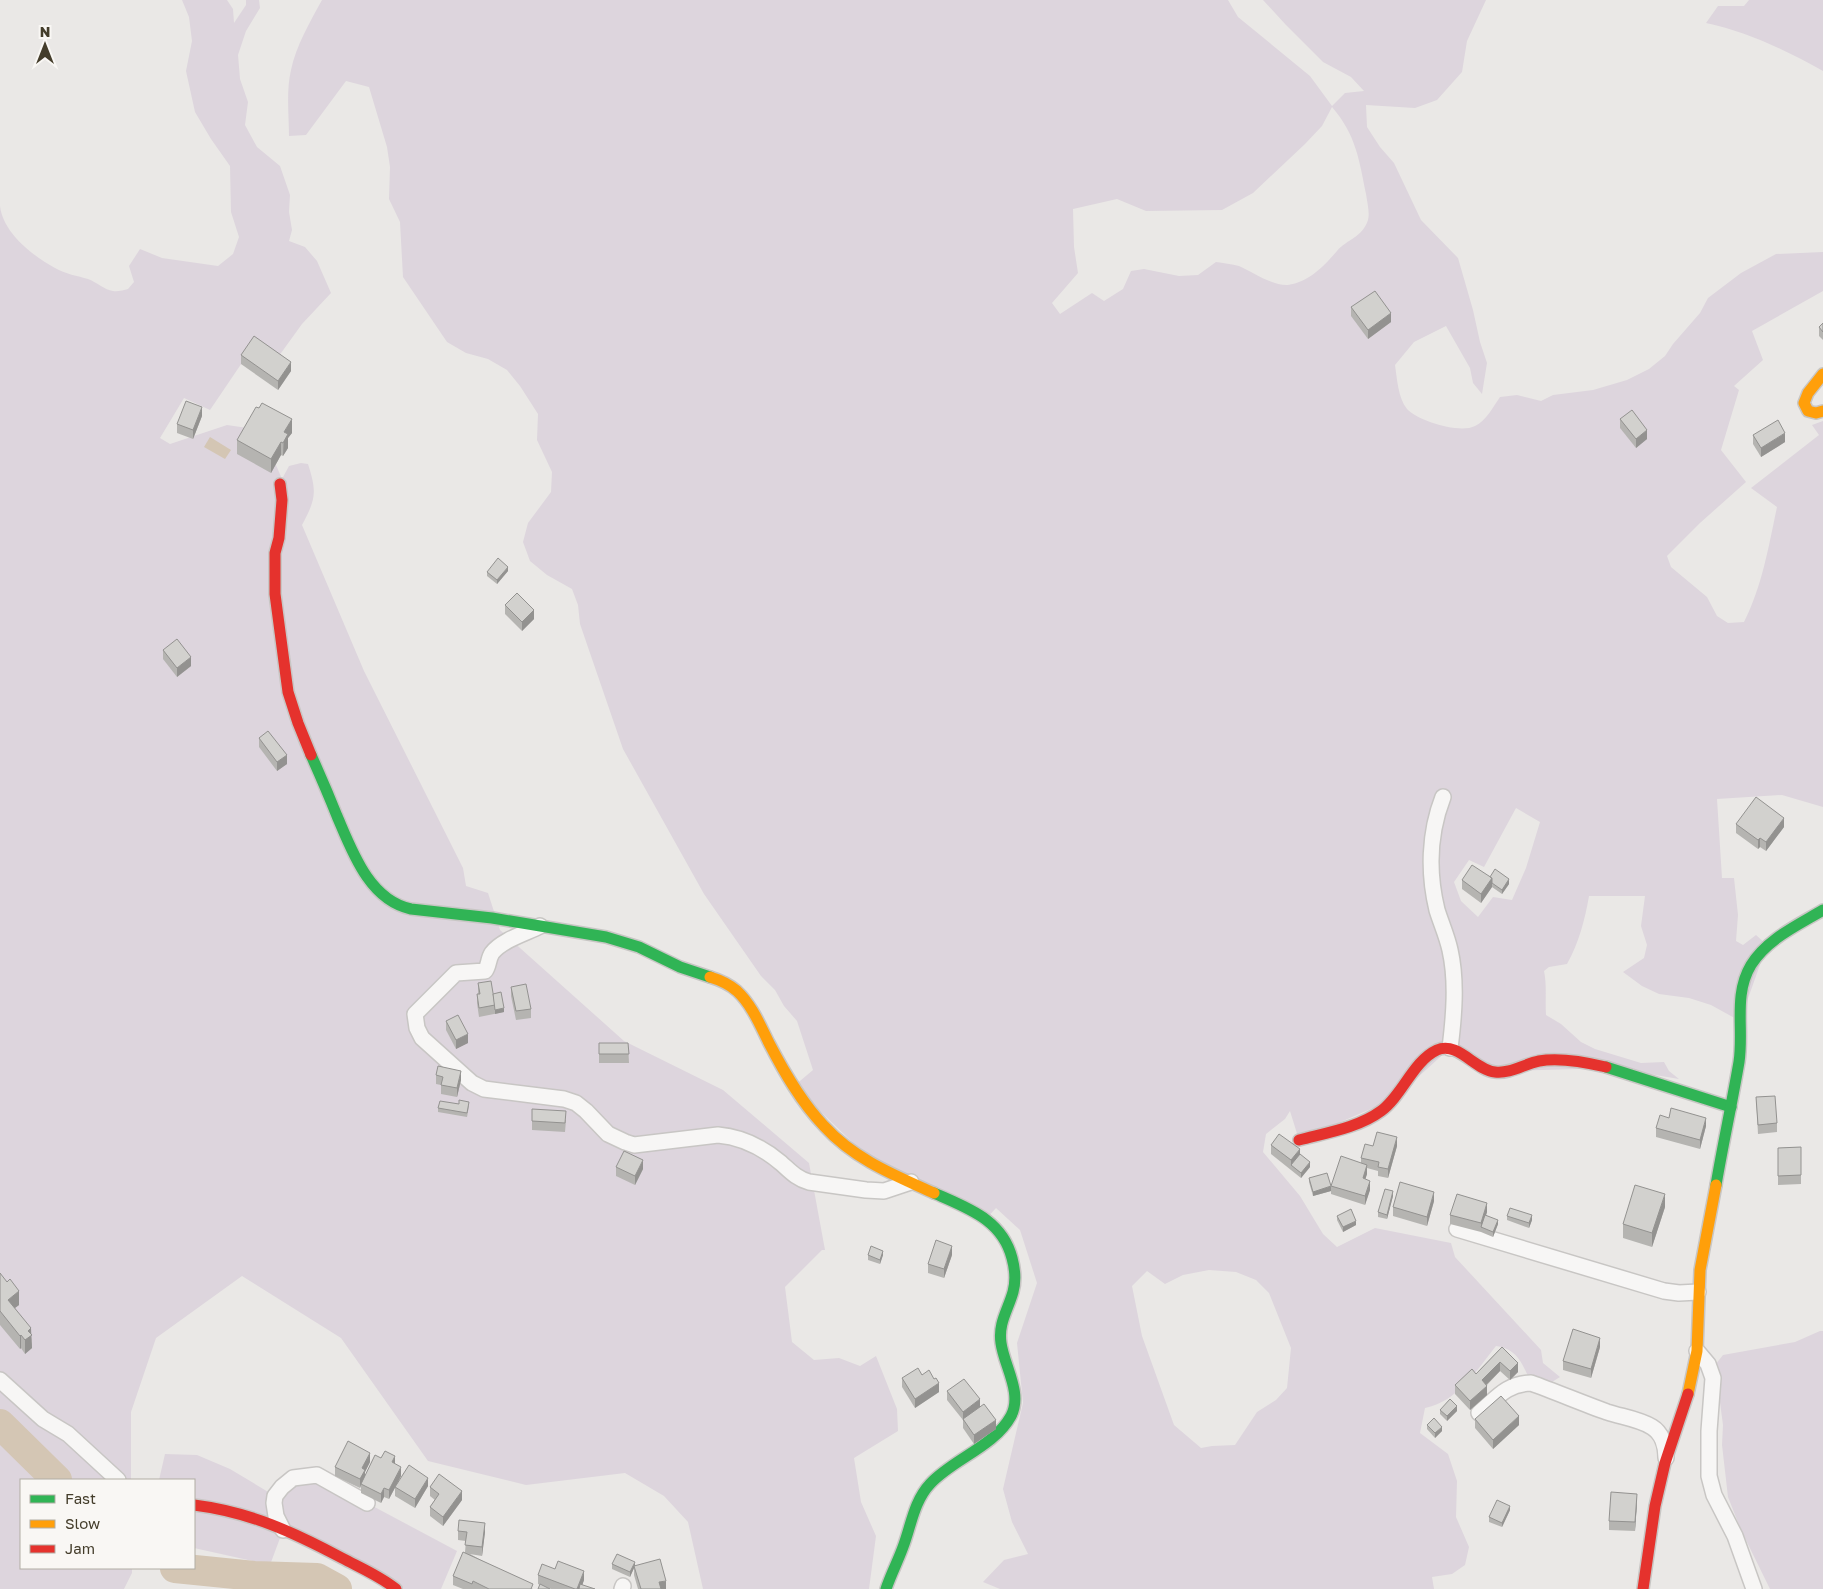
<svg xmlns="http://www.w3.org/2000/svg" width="1823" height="1589" viewBox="0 0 1823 1589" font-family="'Golos Text',sans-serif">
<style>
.green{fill:#ddd5dd;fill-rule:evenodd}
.water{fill:#d4c6b4}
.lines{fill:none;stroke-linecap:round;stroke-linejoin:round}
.river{stroke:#d4c6b4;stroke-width:30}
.street-casing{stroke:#c8c6c4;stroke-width:18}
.fast-casing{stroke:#c8c6c4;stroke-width:14}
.slow-casing{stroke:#c8c6c4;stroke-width:14}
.jam-casing{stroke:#c8c6c4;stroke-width:14}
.street{stroke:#f7f6f5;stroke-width:15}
.fast{stroke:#30b455;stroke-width:11}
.slow{stroke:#ff9f0a;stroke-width:11}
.jam{stroke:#e5322d;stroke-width:11}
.wall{fill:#b5b4b1}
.shaded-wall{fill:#939290}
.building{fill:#d2d1ce;stroke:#939290}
</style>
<rect width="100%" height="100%" fill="#eae8e6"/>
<g class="green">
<path d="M182 0H227L233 9 234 23 246 5V0H259L260 8 246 31 238 55 240 79 248 102 245 125 257 147 280 166 290 195 289 212 292 230 289 241 305 247 317 261 331 293 302 324 276 360 254 345 210 410 184 398 160 438 170 444 227 425 261 430 282 479 289 466 301 463 308 464C317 492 316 499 302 525L364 671 463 868 466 886 488 893 500 930 624 1041 723 1090 809 1163 825 1250H822L785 1287 792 1342 814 1360 839 1358 860 1366 876 1356 897 1409 898 1431 854 1458 861 1502 876 1536 869 1589H703L688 1522 664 1496 625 1473 526 1485 428 1461 341 1338 242 1276 156 1338 131 1412V1480H21V1568H132V1573L124 1589H0V206C3 233 33 256 55 268 65 274 78 276 88 279 96 282 105 290 113 291 117 292 124 290 128 289L134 282 129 266 140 249 162 258 218 266 233 254 239 237 231 212 230 166 211 139 195 112 186 71 192 41 189 17Z"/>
<path d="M322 0H1228L1238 17 1310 76 1332 106 1345 93 1364 91 1351 77 1323 62 1286 25 1263 0H1486L1467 41 1462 72 1437 100 1415 108 1366 105 1367 127 1380 147 1394 163 1421 220 1458 258 1473 310 1480 342 1487 363 1482 394 1473 383 1470 368 1446 326 1414 342 1395 365C1397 378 1398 398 1407 409 1418 421 1460 434 1475 426 1486 421 1493 407 1500 397L1517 395 1541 401 1553 395 1593 390 1627 380 1649 369 1665 356 1673 344 1700 313 1708 298 1741 273 1776 254 1823 252V291L1752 331 1763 360 1734 386 1739 390 1721 450 1746 482 1700 523 1667 556 1671 567 1707 597 1717 616 1728 623 1744 622C1762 587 1769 545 1777 507L1751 488 1819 435 1812 425 1823 421V807L1782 795 1717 799 1722 878H1734L1738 915 1736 941 1743 945 1756 935 1767 945 1740 1021 1711 1005 1689 998 1659 994 1642 986 1623 972 1644 958 1647 945 1641 926 1645 896H1589C1585 919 1579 943 1567 964L1549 967 1544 971C1547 985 1545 1000 1546 1015L1561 1024 1581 1042 1595 1049 1641 1063 1664 1062 1669 1071 1679 1079 1614 1068 1507 1071 1450 1048 1394 1099 1299 1140 1290 1111 1285 1119 1266 1134 1263 1152 1300 1196 1323 1234 1337 1247 1375 1228 1451 1243 1455 1257 1541 1350 1543 1363 1560 1377 1544 1387 1531 1383C1523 1365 1518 1349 1496 1346 1477 1370 1457 1402 1425 1408L1420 1433 1448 1454 1457 1481 1456 1517 1469 1547 1465 1565 1452 1574 1432 1577 1434 1589H1000L983 1582 1004 1560 1028 1554 1012 1522 1003 1489 1023 1403 1017 1343 1037 1283 1020 1230 996 1208 986 1219 879 1168 794 1086 813 1070 797 1021 784 1006 775 990 761 976 704 894 623 749 580 624 578 605 572 589 547 575 530 561 523 542 528 523 551 492 552 472 537 440 538 414 520 386 507 370 488 359 466 353 447 342 403 277 400 222 389 199 390 167 387 147 369 87 346 81 306 135 289 136C289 115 286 91 291 70 296 46 310 22 322 0ZM1332 107C1356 135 1359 159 1366 194 1367 201 1370 213 1368 220 1362 238 1347 239 1337 251 1323 267 1309 282 1288 285 1272 286 1253 272 1239 266 1232 264 1223 263 1216 262L1198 275 1179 276 1144 269 1131 271 1123 289 1104 301 1092 293 1060 314 1052 303 1078 273 1074 247 1073 209 1117 199 1146 211 1222 210 1253 193 1305 144 1322 126ZM1516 808 1540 822 1526 868 1512 900 1493 897 1478 917 1461 901 1454 882 1469 860 1484 867ZM1209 1270 1236 1272 1256 1280 1269 1293 1291 1348 1287 1388 1276 1400 1257 1412 1235 1445 1212 1446 1201 1448 1174 1425 1142 1336 1132 1286 1147 1271 1165 1284 1183 1275Z"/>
<path d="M1749 0H1823V71C1785 50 1748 32 1706 23L1718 6H1744Z"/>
<polygon points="1820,1331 1823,1331 1823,1589 1770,1589 1741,1530 1728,1497 1722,1445 1723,1425 1715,1365 1723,1355 1795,1342"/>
<polygon points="165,1454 197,1455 230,1469 275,1496 308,1476 367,1503 457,1551 441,1589 396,1589 283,1530 270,1565 194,1548 194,1480 159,1480"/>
</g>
<polygon class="water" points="210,437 231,450 225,459 204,447"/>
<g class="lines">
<g class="river">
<polyline points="0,1424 57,1480"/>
<polyline points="175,1568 254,1576 317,1578 337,1589"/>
</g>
<g class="street-casing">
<g id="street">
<path d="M1443 797C1429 833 1428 873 1437 910 1441 923 1447 936 1450 950 1457 981 1454 1016 1450 1048"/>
<path d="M540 926C526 933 502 940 492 953 488 959 489 966 485 971L456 973 415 1014 417 1028 422 1038 472 1083 484 1089 564 1099 576 1103 586 1111 608 1134 625 1142 634 1145 718 1135C742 1137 762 1147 781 1163 790 1171 797 1179 809 1182L866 1190 884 1191 911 1182"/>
<polyline points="1457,1229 1664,1291 1679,1293 1698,1292"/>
<polyline points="1697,1351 1708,1364 1713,1378 1709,1431 1709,1476 1714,1495 1735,1536 1754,1589"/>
<polyline points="0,1380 43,1419 68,1434 118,1480"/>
<path d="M1479 1413C1497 1398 1506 1384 1531 1383 1556 1392 1582 1403 1607 1412 1622 1417 1639 1419 1652 1427 1662 1433 1666 1446 1666 1458"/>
<polyline points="283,1530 276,1516 274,1503 275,1496 282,1487 293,1478 317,1475 367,1503"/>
<polyline points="622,1589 623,1586"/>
</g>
</g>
<g class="fast-casing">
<g id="fast">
<path d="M311 755C320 775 329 796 337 816 352 851 369 900 411 909L492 918 606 937 639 947 680 967 710 977"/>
<polyline points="1606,1067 1731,1107"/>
<path d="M1716 1185C1723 1144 1732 1103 1739 1062 1744 1029 1733 995 1751 965 1767 939 1798 925 1823 910"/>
<path d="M886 1589C891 1574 898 1561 903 1547 911 1526 914 1501 930 1484 953 1459 994 1447 1011 1416 1023 1393 1004 1366 1001 1343 998 1323 1008 1310 1013 1292 1016 1281 1015 1269 1012 1258 1002 1219 967 1208 934 1193"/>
</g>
</g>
<g class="slow-casing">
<g id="slow">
<polyline points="1823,374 1808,393 1804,403 1808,411 1816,413 1823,411"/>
<path d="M710 977C720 980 729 984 737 991 752 1005 760 1025 769 1043 784 1072 801 1102 824 1126 854 1159 894 1175 934 1193"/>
<polyline points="1688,1394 1697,1351 1700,1270 1716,1185"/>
</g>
</g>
<g class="jam-casing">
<g id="jam">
<polyline points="280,484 282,500 279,538 275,553 275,594 288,692 298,723 311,755"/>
<path d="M1299 1140C1325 1133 1358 1128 1381 1111 1402 1096 1413 1061 1437 1050 1458 1041 1475 1070 1495 1072 1510 1074 1524 1064 1539 1061 1560 1057 1585 1062 1606 1067"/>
<path d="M194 1505C250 1512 293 1532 342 1558 361 1568 380 1576 396 1589"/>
<polyline points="1643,1589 1655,1506 1665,1463 1688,1394"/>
</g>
</g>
<use href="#street" class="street"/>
<use href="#fast" class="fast"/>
<use href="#slow" class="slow"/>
<use href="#jam" class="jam"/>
</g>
<g class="wall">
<polygon points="1351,307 1391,322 1368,339 1351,316"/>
<polygon points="1823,323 1823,340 1819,336 1819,327"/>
<polygon points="241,355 291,371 278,390 241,364"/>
<polygon points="202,416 193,439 177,433 177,424"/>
<polygon points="1620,419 1647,439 1636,448 1620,428"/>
<polygon points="292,433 288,438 288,448 283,456 281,455 271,473 237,454 237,440"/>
<polygon points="1753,435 1785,442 1761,457 1753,444"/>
<polygon points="508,571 497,584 487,576 487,572"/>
<polygon points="505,605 534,619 522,631 505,614"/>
<polygon points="163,650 191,666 177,677 163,659"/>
<polygon points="259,738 287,764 277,771 259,747"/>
<polygon points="1736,824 1784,827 1766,851 1760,847 1758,849 1736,833"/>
<polygon points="1490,877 1509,884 1502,894 1492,887 1481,903 1462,889 1462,880"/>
<polygon points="478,983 493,994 504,1012 479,1017 477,1003 477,994 478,994"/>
<polygon points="511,987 531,1009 531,1018 516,1020 511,996"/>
<polygon points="446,1021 468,1043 456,1049 446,1030"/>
<polygon points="599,1043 628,1043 629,1063 599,1063"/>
<polygon points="436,1075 461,1080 457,1097 441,1094 441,1085 436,1084"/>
<polygon points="1756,1097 1777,1123 1777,1132 1758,1134"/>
<polygon points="459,1104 469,1106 467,1117 438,1112 438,1108"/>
<polygon points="566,1120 565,1132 532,1130 532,1121"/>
<polygon points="1706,1126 1700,1149 1656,1137 1656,1128"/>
<polygon points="1271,1145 1300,1154 1310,1167 1301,1178 1271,1154"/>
<polygon points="1373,1146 1397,1146 1388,1178 1378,1176 1378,1171 1367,1168 1367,1174 1365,1179 1370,1190 1365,1205 1331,1194 1331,1186 1361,1163 1361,1158"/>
<polygon points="1801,1147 1801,1184 1778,1185 1778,1148"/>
<polygon points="616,1167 643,1169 635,1185 616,1176"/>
<polygon points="1309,1178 1331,1191 1313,1196 1309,1182"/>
<polygon points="1393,1196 1387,1219 1378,1217 1378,1212"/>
<polygon points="1434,1201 1427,1226 1393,1216 1393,1207"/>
<polygon points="1665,1207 1652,1247 1623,1238 1623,1224"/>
<polygon points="1487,1212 1486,1215 1498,1224 1493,1237 1481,1232 1450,1224 1450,1215"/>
<polygon points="1337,1216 1356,1225 1343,1232 1337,1220"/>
<polygon points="1507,1216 1532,1220 1529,1228 1507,1220"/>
<polygon points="868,1255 883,1255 880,1264 868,1260"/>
<polygon points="952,1255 944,1278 928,1273 928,1264"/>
<polygon points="0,1273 19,1305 15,1308 31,1334 32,1348 25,1354 21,1348 20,1349 0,1325"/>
<polygon points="1502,1347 1518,1372 1510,1380 1500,1371 1487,1385 1487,1395 1470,1410 1455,1394 1455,1385 1476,1374"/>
<polygon points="1600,1347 1591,1378 1563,1370 1563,1361"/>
<polygon points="922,1375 939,1392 915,1408 902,1387 902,1378"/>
<polygon points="947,1391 980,1407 996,1429 974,1444 963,1428 963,1420 947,1400"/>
<polygon points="1440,1410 1457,1411 1447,1421 1440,1414"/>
<polygon points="1475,1419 1519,1425 1493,1449 1475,1428"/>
<polygon points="1427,1425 1442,1431 1435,1438 1427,1429"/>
<polygon points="370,1462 365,1472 365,1476 395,1464 401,1476 398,1482 428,1486 415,1508 395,1496 395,1488 389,1499 384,1497 381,1503 361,1493 361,1486 360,1488 335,1476 335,1467"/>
<polygon points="430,1487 462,1500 443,1526 430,1516 430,1507 435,1500 430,1496"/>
<polygon points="1637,1503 1635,1531 1609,1530 1609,1521"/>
<polygon points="1510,1510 1502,1527 1489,1522 1489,1517"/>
<polygon points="458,1531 485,1532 482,1556 470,1554 533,1589 463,1589 453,1585 453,1576 465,1552 466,1541 458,1540"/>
<polygon points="612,1564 635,1566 666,1589 638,1589 634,1575 634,1568 630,1577 612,1569"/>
<polygon points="538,1575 584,1580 582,1585 595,1589 551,1589 538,1584"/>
</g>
<g class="shaded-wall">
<polygon points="1391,313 1391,322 1368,339 1368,330"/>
<polygon points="291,362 291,371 278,390 278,381"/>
<polygon points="202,407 202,416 193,439 193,430"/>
<polygon points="292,419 292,433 288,438 288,448 283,456 284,432"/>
<polygon points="1647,430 1647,439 1636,448 1636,439"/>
<polygon points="1785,433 1785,442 1761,457 1761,448"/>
<polygon points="281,442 281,455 271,473 271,459"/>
<polygon points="508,567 508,571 497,584 497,580"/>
<polygon points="534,610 534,619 522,631 522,622"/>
<polygon points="191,657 191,666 177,677 177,668"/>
<polygon points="287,755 287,764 277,771 277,762"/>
<polygon points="1784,818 1784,827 1766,851 1766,842"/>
<polygon points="1760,838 1760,847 1758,849 1758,840"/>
<polygon points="1492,878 1492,887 1481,903 1481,894"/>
<polygon points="1509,879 1509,884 1502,894 1502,890"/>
<polygon points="504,1008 504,1012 495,1014 495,1010"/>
<polygon points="468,1034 468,1043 456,1049 456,1040"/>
<polygon points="461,1071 461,1080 457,1097 457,1088"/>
<polygon points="1706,1118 1706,1126 1700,1149 1700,1140"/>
<polygon points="1397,1137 1397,1146 1388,1178 1388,1169"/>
<polygon points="1300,1149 1300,1158 1291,1165 1291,1160"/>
<polygon points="643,1160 643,1169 635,1185 635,1176"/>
<polygon points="1310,1162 1310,1167 1301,1178 1301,1173"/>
<polygon points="1367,1165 1367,1174 1363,1187 1363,1178"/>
<polygon points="1370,1181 1370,1190 1365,1205 1365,1196"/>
<polygon points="1331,1186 1331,1191 1313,1196 1313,1192"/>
<polygon points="1393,1191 1393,1196 1387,1219 1387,1215"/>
<polygon points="1434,1192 1434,1201 1427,1226 1427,1217"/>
<polygon points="1665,1194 1665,1207 1652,1247 1652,1233"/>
<polygon points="1487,1203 1487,1212 1482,1228 1481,1227 1481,1223"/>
<polygon points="1532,1215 1532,1220 1529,1228 1529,1223"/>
<polygon points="1498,1220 1498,1224 1493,1237 1493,1232"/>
<polygon points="1356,1221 1356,1225 1343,1232 1343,1227"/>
<polygon points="952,1246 952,1255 944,1278 944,1269"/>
<polygon points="883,1251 883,1255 880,1264 880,1260"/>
<polygon points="19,1291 19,1305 8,1313 8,1300"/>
<polygon points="31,1328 32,1348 25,1354 25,1340 28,1331"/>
<polygon points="21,1335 21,1348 20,1349 20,1336"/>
<polygon points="1600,1338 1600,1347 1591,1378 1591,1369"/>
<polygon points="1500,1362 1500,1371 1482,1389 1482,1380"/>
<polygon points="1518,1363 1518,1372 1510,1380 1510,1371"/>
<polygon points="939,1383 939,1392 915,1408 915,1399"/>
<polygon points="1487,1386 1487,1395 1470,1410 1470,1401"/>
<polygon points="980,1399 980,1408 963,1421 963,1412"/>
<polygon points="1457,1406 1457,1411 1447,1421 1447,1416"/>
<polygon points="1519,1416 1519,1425 1493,1449 1493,1440"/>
<polygon points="996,1420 996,1429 974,1444 974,1435"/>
<polygon points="1442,1427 1442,1431 1435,1438 1435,1433"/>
<polygon points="370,1453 370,1462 365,1472 365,1479 361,1484 360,1488 360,1479 362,1468"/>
<polygon points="395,1456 395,1465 392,1462"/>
<polygon points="401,1467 401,1476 389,1499 389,1490"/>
<polygon points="428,1478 428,1486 415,1508 415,1499"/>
<polygon points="384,1488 384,1497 381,1503 381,1494"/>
<polygon points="462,1491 462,1500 443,1526 443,1517"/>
<polygon points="1637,1494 1637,1503 1635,1531 1635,1522"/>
<polygon points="1510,1506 1510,1510 1502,1527 1502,1523"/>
<polygon points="485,1523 485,1532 482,1556 482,1547"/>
<polygon points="635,1562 635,1566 634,1566 634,1568 630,1577 630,1572"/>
<polygon points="584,1571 584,1580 581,1589 577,1589"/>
<polygon points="666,1581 666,1589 659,1589 659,1582"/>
</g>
<g class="building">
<polygon points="1375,291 1391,313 1368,330 1351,307"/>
<polygon points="1823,323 1823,332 1819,327"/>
<polygon points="254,336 291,362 278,381 241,355"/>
<polygon points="186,401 202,407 193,430 177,424"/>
<polygon points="262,403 292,419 284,432 288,434 283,443 281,442 271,459 237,440 256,407 259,408"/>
<polygon points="1632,410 1647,430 1636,439 1620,419"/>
<polygon points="1778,420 1785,433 1761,448 1753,435"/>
<polygon points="498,558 508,567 497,580 487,572"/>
<polygon points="517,593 534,610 522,622 505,605"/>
<polygon points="177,639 191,657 177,668 163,650"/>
<polygon points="268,731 287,755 277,762 259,738"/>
<polygon points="1756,797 1784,818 1766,842 1760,838 1758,840 1736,824"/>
<polygon points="1472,865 1492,878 1481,894 1462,880"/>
<polygon points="1495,869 1509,879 1502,890 1492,883 1492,878 1490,877"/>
<polygon points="491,981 495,1005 479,1008 477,994 480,994 478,983"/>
<polygon points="526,984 531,1009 516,1011 511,987"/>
<polygon points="501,992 504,1008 495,1010 493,994"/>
<polygon points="458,1015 468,1034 456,1040 446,1021"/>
<polygon points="599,1043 628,1043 629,1054 599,1054"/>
<polygon points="438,1066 461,1071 457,1088 441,1085 443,1077 436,1075"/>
<polygon points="1775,1096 1777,1123 1758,1125 1756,1097"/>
<polygon points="459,1100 469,1102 467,1113 438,1108 440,1101 459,1104"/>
<polygon points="1671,1108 1706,1118 1700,1140 1656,1128 1660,1115 1669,1118"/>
<polygon points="532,1109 566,1111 565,1123 532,1121"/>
<polygon points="1377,1132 1397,1137 1388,1169 1378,1167 1379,1162 1361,1158 1365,1144 1373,1146"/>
<polygon points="1279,1134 1300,1149 1291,1160 1271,1145"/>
<polygon points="1801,1147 1801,1175 1778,1176 1778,1148"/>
<polygon points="624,1151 643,1160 635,1176 616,1167"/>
<polygon points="1300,1154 1310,1162 1301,1173 1291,1165"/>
<polygon points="1341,1156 1367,1165 1363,1178 1370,1181 1365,1196 1331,1186"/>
<polygon points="1327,1173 1331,1186 1313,1192 1309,1178"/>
<polygon points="1400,1182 1434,1192 1427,1217 1393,1207"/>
<polygon points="1635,1185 1665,1194 1652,1233 1623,1224"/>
<polygon points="1385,1189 1393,1191 1387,1215 1378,1212"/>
<polygon points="1457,1194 1487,1203 1481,1223 1450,1215"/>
<polygon points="1510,1208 1532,1215 1529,1223 1507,1216"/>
<polygon points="1351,1209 1356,1221 1343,1227 1337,1216"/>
<polygon points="1485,1215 1498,1220 1493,1232 1481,1227"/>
<polygon points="936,1240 952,1246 944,1269 928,1264"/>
<polygon points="871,1246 883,1251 880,1260 868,1255"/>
<polygon points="0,1273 7,1282 10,1279 19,1291 8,1300 31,1328 28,1331 32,1335 25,1340 21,1335 20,1336 0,1311"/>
<polygon points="1573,1329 1600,1338 1591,1369 1563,1361"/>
<polygon points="1502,1347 1518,1363 1510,1371 1500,1362 1482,1380 1487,1386 1470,1401 1455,1385 1472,1369 1476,1374"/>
<polygon points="918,1368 922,1375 929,1370 934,1379 936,1378 939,1383 915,1399 902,1378"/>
<polygon points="964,1379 980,1399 963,1412 947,1391"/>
<polygon points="1501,1396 1519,1416 1493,1440 1475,1419"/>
<polygon points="1450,1399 1457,1406 1447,1416 1440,1410"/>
<polygon points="984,1404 996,1420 974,1435 963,1419"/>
<polygon points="1434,1418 1442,1427 1435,1433 1427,1425"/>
<polygon points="348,1441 370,1453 362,1468 365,1470 360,1479 335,1467"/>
<polygon points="385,1451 395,1456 392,1462 401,1467 389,1490 384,1488 381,1494 361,1484 375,1455 381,1458"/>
<polygon points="409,1465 428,1478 415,1499 395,1487"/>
<polygon points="439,1474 462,1491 443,1517 430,1507 439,1494 430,1487"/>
<polygon points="1611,1492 1637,1494 1635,1522 1609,1521"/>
<polygon points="1497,1500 1510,1506 1502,1523 1489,1517"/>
<polygon points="459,1520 485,1523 482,1547 465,1545 467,1532 458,1531"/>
<polygon points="463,1552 533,1584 531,1589 489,1589 473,1581 472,1584 453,1576"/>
<polygon points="617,1554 635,1562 630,1572 612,1564"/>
<polygon points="660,1559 666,1581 659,1582 661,1589 641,1589 634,1566"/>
<polygon points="558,1561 584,1571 577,1589 575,1589 538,1575 542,1564 555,1569"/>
<polygon points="540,1584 550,1589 538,1589"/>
<polygon points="580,1584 595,1589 579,1589"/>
</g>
<rect x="20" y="1479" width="175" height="90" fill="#f9f7f4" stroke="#b1ada4"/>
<rect x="30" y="1495" width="25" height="8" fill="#30b455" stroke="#b1ada4"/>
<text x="65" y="1504" font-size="15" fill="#443d2b">Fast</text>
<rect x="30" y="1520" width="25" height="8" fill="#ff9f0a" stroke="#b1ada4"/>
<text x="65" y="1529" font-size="15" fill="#443d2b">Slow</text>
<rect x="30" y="1545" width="25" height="8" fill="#e5322d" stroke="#b1ada4"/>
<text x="65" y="1554" font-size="15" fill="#443d2b">Jam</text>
<g transform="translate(45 45)" stroke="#f9f7f4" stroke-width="4" paint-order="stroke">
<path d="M0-4L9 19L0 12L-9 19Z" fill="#443d2b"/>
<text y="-8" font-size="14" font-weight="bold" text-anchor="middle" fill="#443d2b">N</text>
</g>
</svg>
